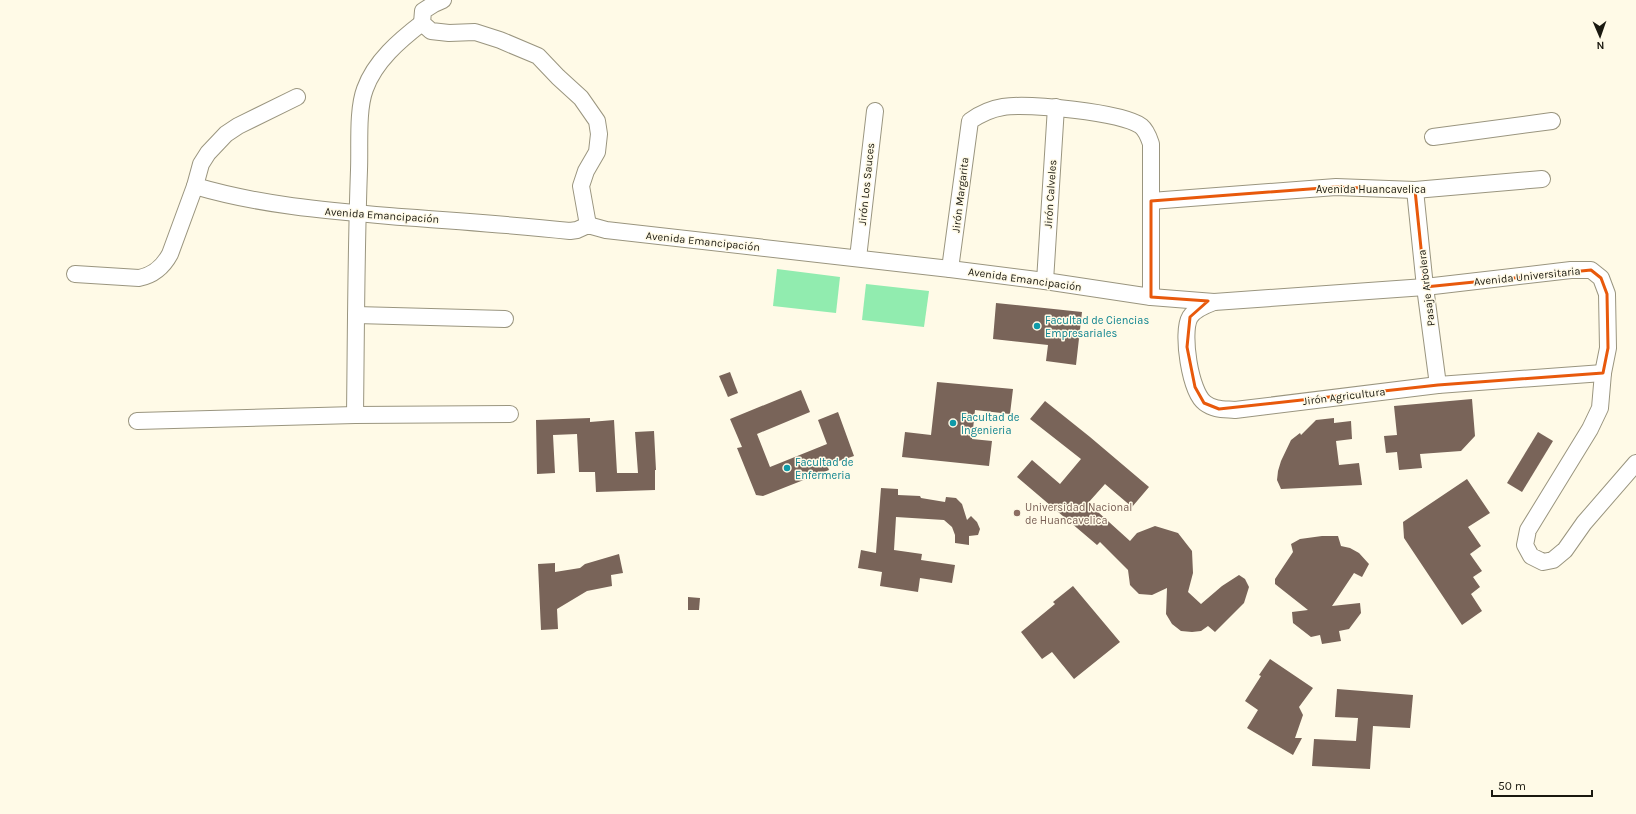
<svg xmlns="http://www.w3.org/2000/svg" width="1636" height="814" viewBox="0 0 1636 814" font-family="Karla,sans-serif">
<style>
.green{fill:#91ecaf}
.building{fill:#796459}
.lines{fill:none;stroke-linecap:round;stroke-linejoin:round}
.minor-casing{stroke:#9a957f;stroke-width:18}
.minor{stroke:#fff;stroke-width:16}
.marked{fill:none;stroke:#e8590c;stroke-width:3;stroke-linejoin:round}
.culture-dot{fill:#0f9aa8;stroke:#fffae7;stroke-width:1.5}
.education-dot{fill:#8d6e63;stroke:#fffae7;stroke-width:1.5}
.labels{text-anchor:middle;stroke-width:3;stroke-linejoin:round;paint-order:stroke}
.street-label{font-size:11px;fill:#1a180f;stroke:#fffae7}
.culture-label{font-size:11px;fill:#0d838f;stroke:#fffae7;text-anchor:start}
.education-label{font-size:11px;fill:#785e54;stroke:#fffae7;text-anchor:start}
</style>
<rect width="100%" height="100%" fill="#fffae7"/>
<g class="green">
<polygon points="777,269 840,277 836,313 773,306"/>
<polygon points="866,284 929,291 924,327 862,320"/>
</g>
<g class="building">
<polygon points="996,303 1082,312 1076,365 1046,361 1048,345 993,339"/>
<polygon points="730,372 738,393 728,397 719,376"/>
<polygon points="937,382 1013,389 1010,414 975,410 972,439 992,441 989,466 902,457 905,432 931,435"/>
<polygon points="801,390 810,412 757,434 770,467 827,444 818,420 838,412 854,456 827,465 829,470 763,496 756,495 737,448 742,447 730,419"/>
<polygon points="1472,399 1475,436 1461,451 1420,454 1422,468 1399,470 1397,452 1386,453 1384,436 1397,435 1394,406"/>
<polygon points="1045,401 1090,437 1149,487 1132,507 1105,484 1088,503 1130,541 1137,533 1155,526 1178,533 1192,551 1193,573 1188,592 1201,604 1222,586 1239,575 1245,579 1249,587 1244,603 1215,632 1208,626 1201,631 1192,632 1181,631 1172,624 1166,614 1167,588 1152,595 1139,594 1130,585 1128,570 1100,542 1097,545 1017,477 1032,460 1060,484 1081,459 1030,419"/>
<polygon points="590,418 590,422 614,420 617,473 638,473 635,432 654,431 656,470 655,470 655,490 596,492 595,472 579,472 577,434 553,435 555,473 537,474 536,420"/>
<polygon points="1334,418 1334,423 1351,421 1352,439 1336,441 1339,465 1359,463 1362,485 1281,489 1277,480 1278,471 1281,461 1291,440 1300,433 1301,435 1316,420"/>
<polygon points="1538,432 1553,441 1522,492 1507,483"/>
<polygon points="1467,479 1490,513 1468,527 1481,546 1470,554 1482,571 1473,577 1480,587 1471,594 1482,611 1462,625 1404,538 1403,522"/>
<polygon points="881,488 898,489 898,495 920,496 921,498 945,502 946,497 956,498 962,504 967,520 971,516 977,522 980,529 978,535 969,536 969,545 955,543 955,535 952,527 944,520 896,517 894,550 922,554 921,560 955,565 952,583 920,578 918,592 880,586 882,572 858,568 861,550 876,553"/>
<polygon points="1322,536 1338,536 1341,546 1350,548 1359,553 1369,564 1362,577 1354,573 1332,606 1360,603 1361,613 1349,629 1339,631 1341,641 1322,644 1320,635 1311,637 1293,623 1292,612 1308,610 1275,584 1275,579 1293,552 1291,544 1300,539"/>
<polygon points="619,554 623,573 611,575 612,586 587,591 557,609 558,629 541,630 538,564 555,563 555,572 580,568 585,564"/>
<polygon points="1073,586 1120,642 1074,679 1052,652 1042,659 1021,632 1055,604 1053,602"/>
<polygon points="688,597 700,598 699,610 688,610"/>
<polygon points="1270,659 1313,688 1299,707 1303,715 1295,738 1302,738 1293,755 1247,728 1258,710 1245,701 1261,676 1259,675"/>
<polygon points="1337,689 1413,695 1410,728 1373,726 1370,769 1312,766 1314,739 1356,741 1358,718 1335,717"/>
</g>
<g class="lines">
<g class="minor-casing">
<g id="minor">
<polyline points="443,0 434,4 423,11 422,23 431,31 449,33 475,32 500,40 538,56 558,77 581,98 597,121 599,134 597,152 586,171 581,186 588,225"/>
<polyline points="1433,137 1552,121"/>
<path d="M195 186C263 206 330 211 401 217 458 221 514 225 570 231L577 230 588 225 606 230 950 269 1045 281 1151 297 1214 302 1425 287 1571 270H1591L1601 278 1607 294 1608 348 1603 373 1600 408 1590 429 1528 530 1525 545 1531 556 1543 562 1553 560 1565 550 1584 523 1636 463"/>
<polyline points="1415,190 1425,287 1438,385"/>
<polyline points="1151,201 1336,187 1415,190 1542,179"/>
<polyline points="858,258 875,111"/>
<path d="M950 269 970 121C980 114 990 109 1003 107 1028 103 1121 112 1141 126 1147 131 1149 138 1151 144V297"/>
<path d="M75 274 139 278C154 275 163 267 170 254L195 186 201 164 208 153 226 134 238 126 297 97"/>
<polyline points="1045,281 1056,107"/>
<path d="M1214 302C1206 305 1195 309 1190 317 1181 332 1190 392 1205 403 1214 410 1224 409 1235 410L1438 385 1603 373"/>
<polyline points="356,315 505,319"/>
<path d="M355 415C356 333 356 251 359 170 360 146 357 110 365 89 375 61 400 40 422 23"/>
<polyline points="137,421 355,415 510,414"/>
</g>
</g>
<use href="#minor" class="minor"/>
</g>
<path class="marked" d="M1336 187 1415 190 1425 287 1591 270 1601 278 1607 294 1608 348 1603 373 1438 385 1219 409 1204 403 1195 387 1187 347 1190 317 1208 301 1151 297V201Z"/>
<g class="culture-dot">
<circle cx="1037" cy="326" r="4"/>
<circle cx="953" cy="423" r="4"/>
<circle cx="787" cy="468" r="4"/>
</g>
<circle class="education-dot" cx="1017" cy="513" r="4"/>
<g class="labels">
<g class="street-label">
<text transform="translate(866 184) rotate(-84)" y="4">Jirón Los Sauces</text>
<text x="1371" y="193">Avenida Huancavelica</text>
<text transform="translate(1050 194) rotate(-86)" y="4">Jirón Calveles</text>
<text transform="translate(960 195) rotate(-83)" y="4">Jirón Margarita</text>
<text transform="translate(382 215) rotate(4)" y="4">Avenida Emancipación</text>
<text transform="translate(703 241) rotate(6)" y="4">Avenida Emancipación</text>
<text transform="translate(1527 276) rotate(-6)" y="4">Avenida Universitaria</text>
<text transform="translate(1025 279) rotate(8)" y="4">Avenida Emancipación</text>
<text transform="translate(1426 288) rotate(-97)" y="4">Pasaje Arbolera</text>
<text transform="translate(1344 396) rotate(-7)" y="4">Jirón Agricultura</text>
</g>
<g class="culture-label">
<text x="1045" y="324">Facultad de Ciencias<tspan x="1045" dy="13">Empresariales</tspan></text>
<text x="961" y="421">Facultad de<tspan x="961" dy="13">Ingenieria</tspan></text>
<text x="795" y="466">Facultad de<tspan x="795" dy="13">Enfermeria</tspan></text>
</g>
<g class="education-label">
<text x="1025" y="511">Universidad Nacional<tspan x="1025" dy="13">de Huancavelica</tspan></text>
</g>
</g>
<g transform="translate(1600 36) rotate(178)" stroke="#fffae7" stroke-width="3" paint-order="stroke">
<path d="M0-3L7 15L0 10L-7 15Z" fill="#1a180f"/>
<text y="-6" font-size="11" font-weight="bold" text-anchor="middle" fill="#1a180f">N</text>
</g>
<path d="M1492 790v6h100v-6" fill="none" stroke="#1a180f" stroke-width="2"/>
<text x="1498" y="790" font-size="12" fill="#1a180f" stroke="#fffae7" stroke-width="3" paint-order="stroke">50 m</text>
</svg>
